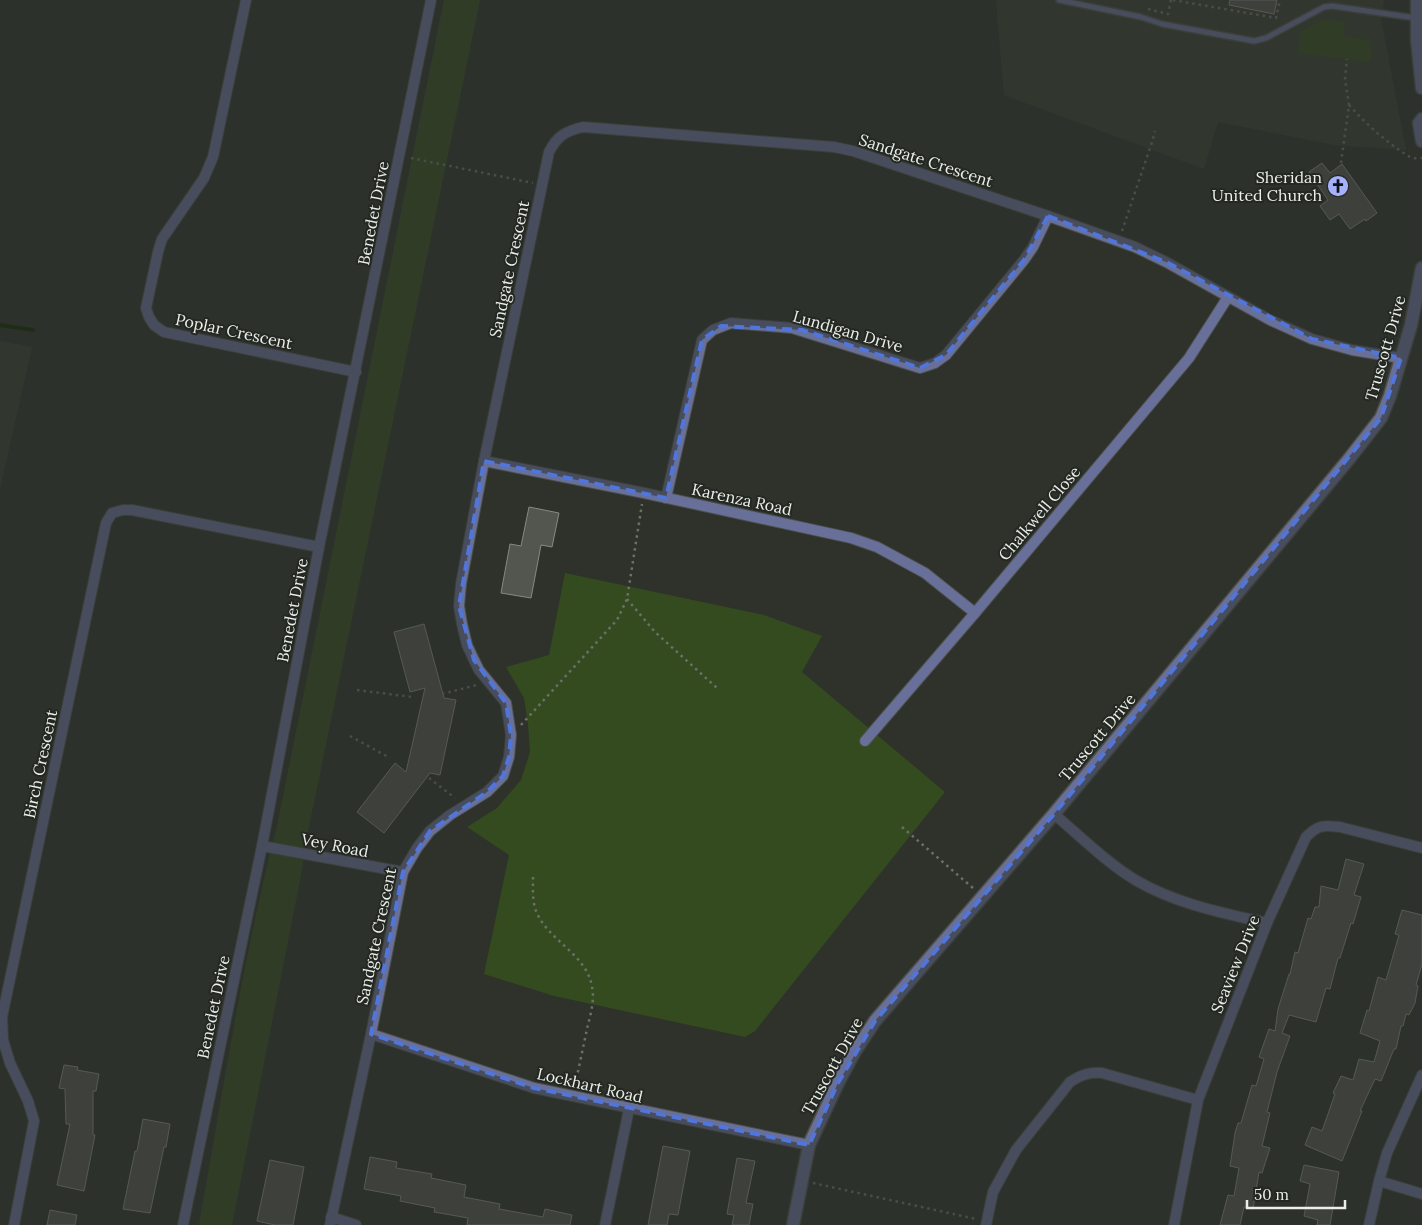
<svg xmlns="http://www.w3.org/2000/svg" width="1422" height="1225" viewBox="0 0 1422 1225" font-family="Lora,serif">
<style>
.built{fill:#373e32}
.green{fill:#344b20}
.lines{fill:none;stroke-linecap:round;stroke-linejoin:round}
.stream{stroke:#132700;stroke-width:4}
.building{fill:#52564f;stroke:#858a82}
.service-casing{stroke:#4c5049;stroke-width:8}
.minor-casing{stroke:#4c5049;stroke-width:12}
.tertiary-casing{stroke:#4c5049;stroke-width:15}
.path{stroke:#6c7069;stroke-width:2.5;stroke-dasharray:2.5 4;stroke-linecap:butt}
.service{stroke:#686f99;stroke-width:5}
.minor{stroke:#686f99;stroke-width:10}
.tertiary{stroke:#686f99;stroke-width:12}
.marked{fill:none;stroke:#5076dc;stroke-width:4;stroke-dasharray:10 6;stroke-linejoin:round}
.labels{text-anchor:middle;stroke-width:4;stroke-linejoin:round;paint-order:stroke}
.street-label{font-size:16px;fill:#ebeee9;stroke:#242822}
.poi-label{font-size:16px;fill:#ebeee9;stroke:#242822;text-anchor:end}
</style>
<rect width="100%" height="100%" fill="#2e322b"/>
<g class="built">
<polygon points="996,0 1384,0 1381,19 1406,150 1335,145 1218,122 1204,169 1004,95"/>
<polygon points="0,341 32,347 0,489"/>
</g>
<g class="green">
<path d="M444 0H480L308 831 301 875 232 1225H199C223 1092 243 957 277 826Z"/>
<polygon points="1323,19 1346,22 1343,34 1345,36 1368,40 1371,47 1371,62 1298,53 1301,31"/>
<polygon points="565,573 764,615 822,636 802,672 945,792 755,1031 745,1037 554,996 484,974 509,855 467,827 497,808 521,780 530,752 528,724 524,698 506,667 549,655"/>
</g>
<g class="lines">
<polyline class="stream" points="0,325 33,330"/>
</g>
<g class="building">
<polygon points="1230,0 1277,0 1274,14 1229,5"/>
<polygon points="1322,163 1330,173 1342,164 1377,213 1366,221 1365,219 1350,229 1339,214 1330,220 1320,206 1328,200 1309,172"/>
<polygon points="529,507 559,513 552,547 541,545 531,598 501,593 510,544 521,546"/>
<polygon points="424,624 444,698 456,700 440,775 430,773 384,833 357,812 395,763 406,772 425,688 410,692 394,632"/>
<polygon points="1346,859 1364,864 1354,895 1361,897 1353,924 1351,923 1340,958 1338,958 1330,989 1326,988 1316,1022 1289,1015 1282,1033 1290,1036 1277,1072 1267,1112 1270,1113 1262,1146 1270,1148 1262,1173 1259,1172 1253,1209 1244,1207 1240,1225 1220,1225 1228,1195 1234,1196 1239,1168 1230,1166 1235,1133 1238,1123 1241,1123 1252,1085 1256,1086 1264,1059 1259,1057 1269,1029 1275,1031 1278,1009 1289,974 1290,974 1295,952 1298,953 1308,918 1311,919 1315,907 1319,907 1321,886 1338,890"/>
<polygon points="1402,910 1422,915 1422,964 1416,985 1418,986 1415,1003 1409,1015 1406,1014 1403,1026 1401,1026 1396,1049 1394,1049 1381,1081 1375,1079 1360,1111 1362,1111 1342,1161 1305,1145 1312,1127 1322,1131 1335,1094 1333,1093 1341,1076 1353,1080 1359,1059 1374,1062 1380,1041 1360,1033 1367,1010 1369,1011 1378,977 1386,980 1399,935 1395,934"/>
<polygon points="64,1065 78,1067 77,1070 99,1074 96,1091 93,1091 93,1135 95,1135 84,1191 57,1185 70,1124 66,1124 65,1089 59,1088"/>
<polygon points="143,1119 170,1124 166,1147 164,1147 150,1213 123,1209 135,1151 137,1151"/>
<polygon points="663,1146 690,1151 678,1215 669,1214 667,1225 648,1225"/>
<polygon points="370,1157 397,1162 396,1168 432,1174 431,1178 466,1185 464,1197 500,1204 499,1209 543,1217 545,1209 572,1215 570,1225 467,1225 468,1218 434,1212 435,1208 400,1201 401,1196 364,1189"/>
<polygon points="737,1158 755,1161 746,1203 753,1204 749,1225 732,1225 734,1215 727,1214"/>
<polygon points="270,1160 304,1167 293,1225 275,1225 257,1221"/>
<polygon points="1304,1165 1339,1172 1330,1225 1317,1225 1318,1220 1304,1216 1310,1184 1300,1181"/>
<polygon points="50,1210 77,1215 75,1225 47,1225"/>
</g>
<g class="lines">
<g class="service-casing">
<polyline id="service" points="1059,0 1141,17 1162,24 1254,41 1266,38 1324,7 1332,6 1416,18"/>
</g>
<g class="minor-casing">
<g id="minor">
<polyline points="246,0 213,157 204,178 162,239 158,252 146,308 149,317 154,325 164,332 356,372"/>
<polyline points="484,461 644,493 851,538 877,547 925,573 975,613"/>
<polyline points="666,498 702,340 713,330 731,323 792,328 920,368 935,363 946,355 1024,260 1033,247 1048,216"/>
<polyline points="865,741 975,613 1189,358 1228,297"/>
<path d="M1054 814C1081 837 1107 863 1137 881 1177 904 1223 913 1267 923"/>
<polyline points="262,846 403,872"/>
<polyline points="371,1034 534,1088 809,1145"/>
<polyline points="1379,1181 1422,1194"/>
<polyline points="331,1217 356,1225"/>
<polyline points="14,1225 34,1121 28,1101 10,1063 3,1040 2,1017 106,523 112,513 123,510 132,510 319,547"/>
<polyline points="183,1225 262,846 319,547 431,0"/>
<path d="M330 1225 371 1034 403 872 417 848 430 831 450 815 487 792 503 776 509 757 511 735 506 703 479 670 474 660 467 645 462 624 459 606 461 584 484 461 549 152C557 136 566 131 583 127L834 147 853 151 1048 216 1135 247 1166 262 1270 320 1312 339 1352 350 1401 358"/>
<polyline points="605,1225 629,1109"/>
<path d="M986 1225 993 1192 1016 1150 1070 1082C1081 1075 1089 1072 1102 1073L1198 1100"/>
<path d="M1174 1225 1198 1100 1267 923 1306 837C1318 825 1323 825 1340 827L1422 848"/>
<polyline points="1369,1225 1379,1181 1387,1153 1422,1075"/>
</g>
</g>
<g class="tertiary-casing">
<g id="tertiary">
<polyline points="1417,0 1417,40 1422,88"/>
<polyline points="1422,119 1419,123 1422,141"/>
<polyline points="793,1225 809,1145 838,1083 854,1053 875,1021 1054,814 1349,459 1381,418 1390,396 1411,325 1422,268"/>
</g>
</g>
<g class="path">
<polyline points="1173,0 1276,18 1280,0"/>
<polyline points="1148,9 1168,14 1171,0"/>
<path d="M1349 105C1367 125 1387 143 1410 157 1413 159 1418 158 1422 158"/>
<polyline points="411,158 533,183"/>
<polyline points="1341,163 1349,105 1345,79 1347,59"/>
<polyline points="1122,231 1152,142 1155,131"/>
<polyline points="627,599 655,632 717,688"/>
<polyline points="357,690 412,697"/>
<polyline points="442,694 477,685"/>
<polyline points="521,725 617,620 627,599 642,504"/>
<polyline points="350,736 390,758"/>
<polyline points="429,778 455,798"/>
<polyline points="902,827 973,888"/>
<path d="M533 877C533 888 532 900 536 911 548 941 587 954 592 987 595 1001 590 1016 587 1029 583 1048 579 1067 575 1085"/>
<polyline points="813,1183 976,1219"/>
</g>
<use href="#service" class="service"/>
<use href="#minor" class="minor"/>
<use href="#tertiary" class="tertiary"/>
</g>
<path d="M0 0H1422V1225H0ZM1048 216 1166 262 1312 339 1401 358 1381 418 1054 814 875 1021 838 1083 809 1145 534 1088 371 1034 403 872 430 831 487 792 503 776 509 757 511 735 506 703 474 660 459 606 484 461 666 498 702 340 721 326 802 330 920 368 946 355 1024 260Z" fill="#2e322b" fill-opacity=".55" fill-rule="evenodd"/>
<path class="marked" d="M1048 216 1166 262 1312 339 1401 358 1381 418 1054 814 875 1021 838 1083 809 1145 534 1088 371 1034 403 872 430 831 487 792 503 776 509 757 511 735 506 703 474 660 459 606 484 461 666 498 702 340 721 326 802 330 920 368 946 355 1024 260Z"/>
<defs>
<g id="church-disc" transform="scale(1.125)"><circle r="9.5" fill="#a6b1fc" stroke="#242822"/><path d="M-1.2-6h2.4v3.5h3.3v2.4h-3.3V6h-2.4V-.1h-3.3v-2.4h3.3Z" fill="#111"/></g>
</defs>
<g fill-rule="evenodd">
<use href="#church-disc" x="1338" y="186"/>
</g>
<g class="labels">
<g class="street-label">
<text transform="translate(926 160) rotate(18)" y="6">Sandgate Crescent</text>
<text transform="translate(373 213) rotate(-79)" y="6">Benedet Drive</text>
<text transform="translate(509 269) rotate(-78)" y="6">Sandgate Crescent</text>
<text transform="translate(234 331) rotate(12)" y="6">Poplar Crescent</text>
<text transform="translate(848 331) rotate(16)" y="6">Lundigan Drive</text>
<text transform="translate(1385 348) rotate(-74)" y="6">Truscott Drive</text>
<text transform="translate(742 499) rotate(12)" y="6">Karenza Road</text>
<text transform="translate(1039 513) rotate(-50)" y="6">Chalkwell Close</text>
<text transform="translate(292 610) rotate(-79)" y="6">Benedet Drive</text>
<text transform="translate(1097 737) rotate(-50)" y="6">Truscott Drive</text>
<text transform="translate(40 764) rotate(-78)" y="6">Birch Crescent</text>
<text transform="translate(335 845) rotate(11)" y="6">Vey Road</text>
<text transform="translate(376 936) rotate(-78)" y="6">Sandgate Crescent</text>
<text transform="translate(1235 964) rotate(-68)" y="6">Seaview Drive</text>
<text transform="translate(213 1007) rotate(-78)" y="6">Benedet Drive</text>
<text transform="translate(832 1066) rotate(-61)" y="6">Truscott Drive</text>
<text transform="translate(590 1085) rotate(13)" y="6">Lockhart Road</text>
</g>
<g class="poi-label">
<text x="1322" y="183">Sheridan<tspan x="1322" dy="18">United Church</tspan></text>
</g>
</g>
<path d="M1247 1200v8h98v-8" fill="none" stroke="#ebeee9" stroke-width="2.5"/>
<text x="1254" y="1200" font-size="15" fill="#ebeee9" stroke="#242822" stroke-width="4" paint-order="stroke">50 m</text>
</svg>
